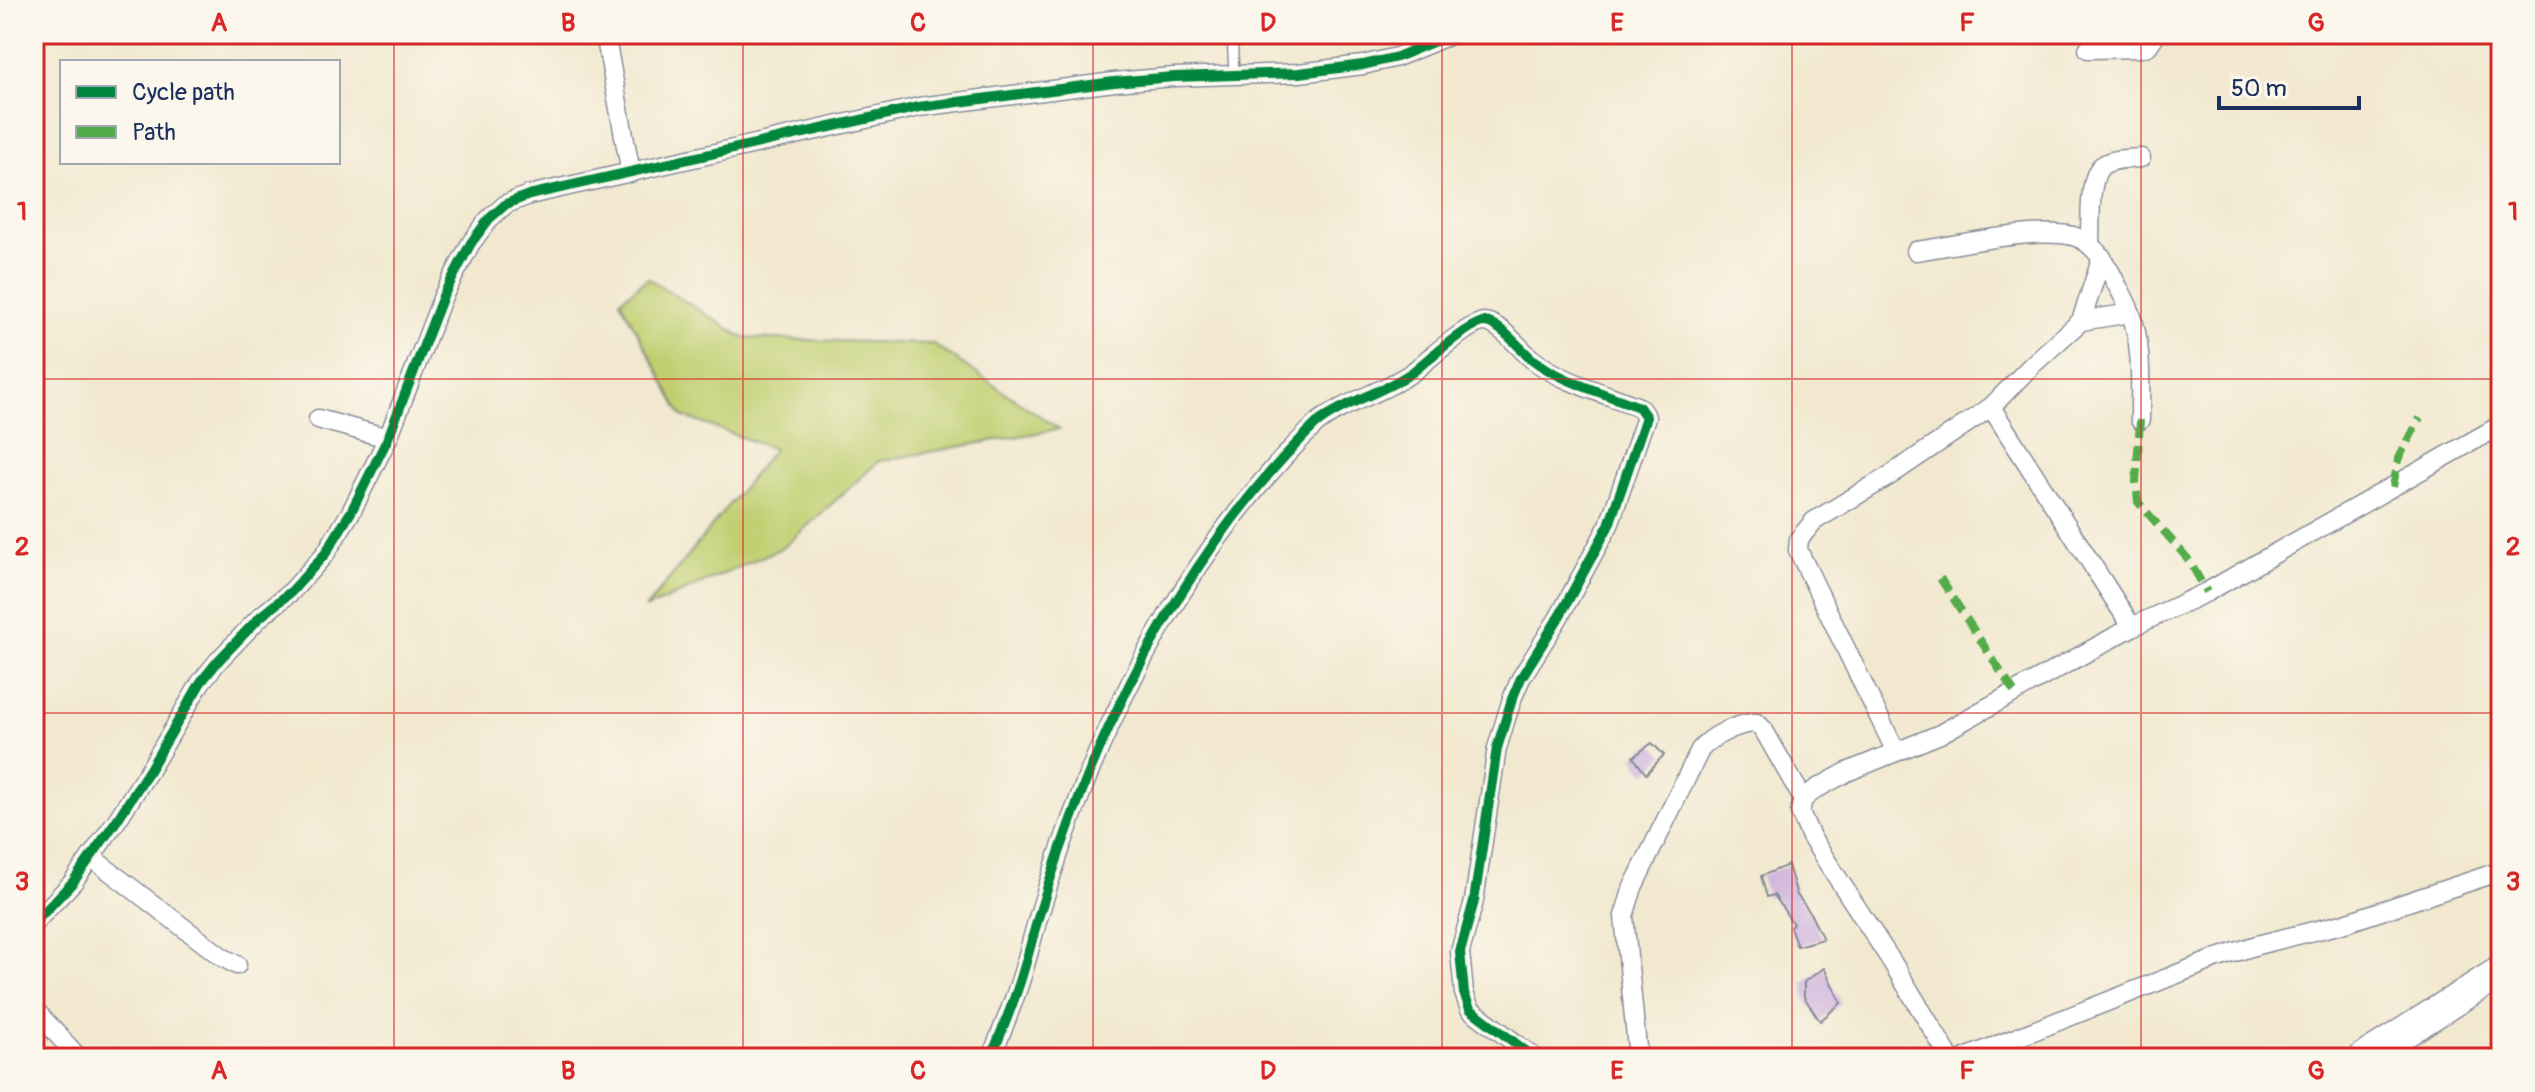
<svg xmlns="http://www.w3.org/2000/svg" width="2535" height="1092" viewBox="0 0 2535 1092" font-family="Pangolin,sans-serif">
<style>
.green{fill:#c1cf71;stroke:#6e7f68;stroke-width:2}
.building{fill:#cfb2dd}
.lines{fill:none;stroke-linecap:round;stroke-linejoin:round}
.service-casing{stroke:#868c96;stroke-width:12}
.minor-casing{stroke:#868c96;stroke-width:21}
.trunk-casing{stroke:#868c96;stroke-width:33}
.service{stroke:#fff;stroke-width:9}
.minor{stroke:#fff;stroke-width:18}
.trunk{stroke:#fff;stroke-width:30}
.quiet{stroke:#52ab49;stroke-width:8;stroke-dasharray:16 8;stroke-linecap:butt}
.cycleway-casing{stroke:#fbf7ec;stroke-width:15}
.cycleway{stroke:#00873e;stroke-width:10}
.grid{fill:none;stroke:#d62828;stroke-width:2;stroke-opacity:0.55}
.neatline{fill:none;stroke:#d62828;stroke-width:3}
.grid-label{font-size:26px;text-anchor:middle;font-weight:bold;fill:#d62828}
</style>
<rect width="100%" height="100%" fill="#fbf7ec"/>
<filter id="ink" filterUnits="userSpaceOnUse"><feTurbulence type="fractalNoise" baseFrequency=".0125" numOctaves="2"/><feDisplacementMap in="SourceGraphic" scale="16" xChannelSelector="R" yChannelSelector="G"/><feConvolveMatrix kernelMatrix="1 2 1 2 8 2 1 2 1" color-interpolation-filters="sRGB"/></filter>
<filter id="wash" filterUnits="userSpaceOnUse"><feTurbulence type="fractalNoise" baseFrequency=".006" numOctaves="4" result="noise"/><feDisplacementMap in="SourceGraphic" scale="32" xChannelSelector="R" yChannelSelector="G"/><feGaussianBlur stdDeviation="1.8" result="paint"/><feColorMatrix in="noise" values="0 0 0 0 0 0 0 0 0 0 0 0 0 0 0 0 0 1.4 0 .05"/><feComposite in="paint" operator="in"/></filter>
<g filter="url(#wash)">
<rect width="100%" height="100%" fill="#f2e8cf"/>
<polygon class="green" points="648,278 744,338 933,344 1059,429 879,461 784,547 645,609 774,449 682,416 620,300"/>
<g id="blocks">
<g class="building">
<polygon points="1652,743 1664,755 1646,774 1633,757"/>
<polygon points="1788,865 1797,895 1809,911 1823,939 1797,946 1790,927 1793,924 1774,895 1767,897 1761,876"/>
<polygon points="1824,968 1841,1003 1820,1021 1804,997 1804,982"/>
</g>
</g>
</g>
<g filter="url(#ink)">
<use href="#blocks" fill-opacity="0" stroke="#868c96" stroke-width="2"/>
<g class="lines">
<g class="service-casing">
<polyline id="service" points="1232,34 1234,74"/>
</g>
<g class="minor-casing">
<g id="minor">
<polyline points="605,34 631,173"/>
<polyline points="2088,49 2141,48 2148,46 2156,34"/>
<path d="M2090 245C2091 227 2087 176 2103 165 2114 158 2128 159 2141 158"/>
<path d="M1916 251C1958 245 2034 227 2073 236 2091 240 2103 259 2111 273 2117 286 2125 298 2130 311 2143 345 2140 385 2140 420"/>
<polyline points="2081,321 2131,313"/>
<polyline points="1991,407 2132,627"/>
<polyline points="318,419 388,438"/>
<polyline points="1896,752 1798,550 1799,539 1814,521 1889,476 1991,407 2032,365 2081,321 2102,257"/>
<polyline points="91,857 222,957 237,965"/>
<polyline points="34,923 73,882 117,820 150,769 201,682 218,661 260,617 292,591 325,554 351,512 388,438 443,296 471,243 489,219 506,204 529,195 919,107 1114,82 1174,77 1299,73 1363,65 1397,57 1452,34"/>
<polyline points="34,1009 79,1058"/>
<path d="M991 1058C999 1037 1008 1017 1015 996 1025 970 1031 941 1039 915 1052 871 1068 826 1085 783 1137 653 1216 521 1316 424 1345 401 1384 393 1414 371 1426 361 1471 322 1484 322 1499 322 1520 349 1532 359 1562 382 1604 393 1639 407L1646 417 1609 525 1559 617 1521 678 1512 699 1497 748 1474 901 1460 952 1464 993 1470 1009 1535 1058"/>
<path d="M1638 1058 1624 916 1633 887 1700 750C1711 736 1738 723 1757 723L1763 729 1803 799"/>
<polyline points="1950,1058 1892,962 1811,837 1800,812 1803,799 1816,789 1847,772 1940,734 2132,627 2207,592 2501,425"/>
<polyline points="1965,1058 2215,959 2257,945 2342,924 2501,871"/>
</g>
</g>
<g class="trunk-casing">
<polyline id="trunk" points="2364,1058 2501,971"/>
</g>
<use href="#service" class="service"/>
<use href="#minor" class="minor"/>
<use href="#trunk" class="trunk"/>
<g class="quiet">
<polyline points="2140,420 2136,482 2138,502 2188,559 2207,592"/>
<polyline points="2393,487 2398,460 2420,418"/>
<polyline points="1940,578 2014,692"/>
</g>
<g class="cycleway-casing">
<g id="cycleway">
<polyline points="34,923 73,882 117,820 150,769 201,682 218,661 260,617 292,591 325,554 351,512 388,438 443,296 471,243 489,219 506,204 529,195 919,107 1114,82 1174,77 1299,73 1363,65 1397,57 1452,34"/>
<path d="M991 1058C999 1037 1008 1017 1015 996 1025 970 1031 941 1039 915 1052 871 1068 826 1085 783 1137 653 1216 521 1316 424 1345 401 1384 393 1414 371 1426 361 1471 322 1484 322 1499 322 1520 349 1532 359 1562 382 1604 393 1639 407L1646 417 1609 525 1559 617 1521 678 1512 699 1497 748 1474 901 1460 952 1464 993 1470 1009 1535 1058"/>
</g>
</g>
<use href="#cycleway" class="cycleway"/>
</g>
</g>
<path class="grid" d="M394 34V1058M743 34V1058M1093 34V1058M1442 34V1058M1792 34V1058M2141 34V1058M34 379H2501M34 713H2501"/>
<rect width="2535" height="1092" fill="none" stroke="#fbf7ec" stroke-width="88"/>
<rect x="60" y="60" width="280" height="104" fill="#fbf7ec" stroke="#a1a7b3" stroke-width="2"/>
<rect x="76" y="86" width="40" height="12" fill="#00873e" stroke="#a1a7b3" stroke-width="2"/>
<text x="132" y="100" font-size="24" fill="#1b2f5e">Cycle path</text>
<rect x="76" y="126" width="40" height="12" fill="#52ab49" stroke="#a1a7b3" stroke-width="2"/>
<text x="132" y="140" font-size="24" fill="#1b2f5e">Path</text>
<path d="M2219 96v12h140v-12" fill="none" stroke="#1b2f5e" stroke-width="4"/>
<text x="2231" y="96" font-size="24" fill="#1b2f5e" stroke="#fbf7ec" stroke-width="6" paint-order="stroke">50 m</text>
<rect x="44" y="44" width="2447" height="1004" class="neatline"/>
<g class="grid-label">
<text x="219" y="31">A</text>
<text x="568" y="31">B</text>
<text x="918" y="31">C</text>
<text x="1268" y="31">D</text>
<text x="1617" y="31">E</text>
<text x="1967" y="31">F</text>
<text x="2316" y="31">G</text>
<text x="22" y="220">1</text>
<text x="2513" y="220">1</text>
<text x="22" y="555">2</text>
<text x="2513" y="555">2</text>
<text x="22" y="890">3</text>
<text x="2513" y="890">3</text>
<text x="219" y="1079">A</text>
<text x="568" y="1079">B</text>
<text x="918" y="1079">C</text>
<text x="1268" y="1079">D</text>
<text x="1617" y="1079">E</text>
<text x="1967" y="1079">F</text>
<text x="2316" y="1079">G</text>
</g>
</svg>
